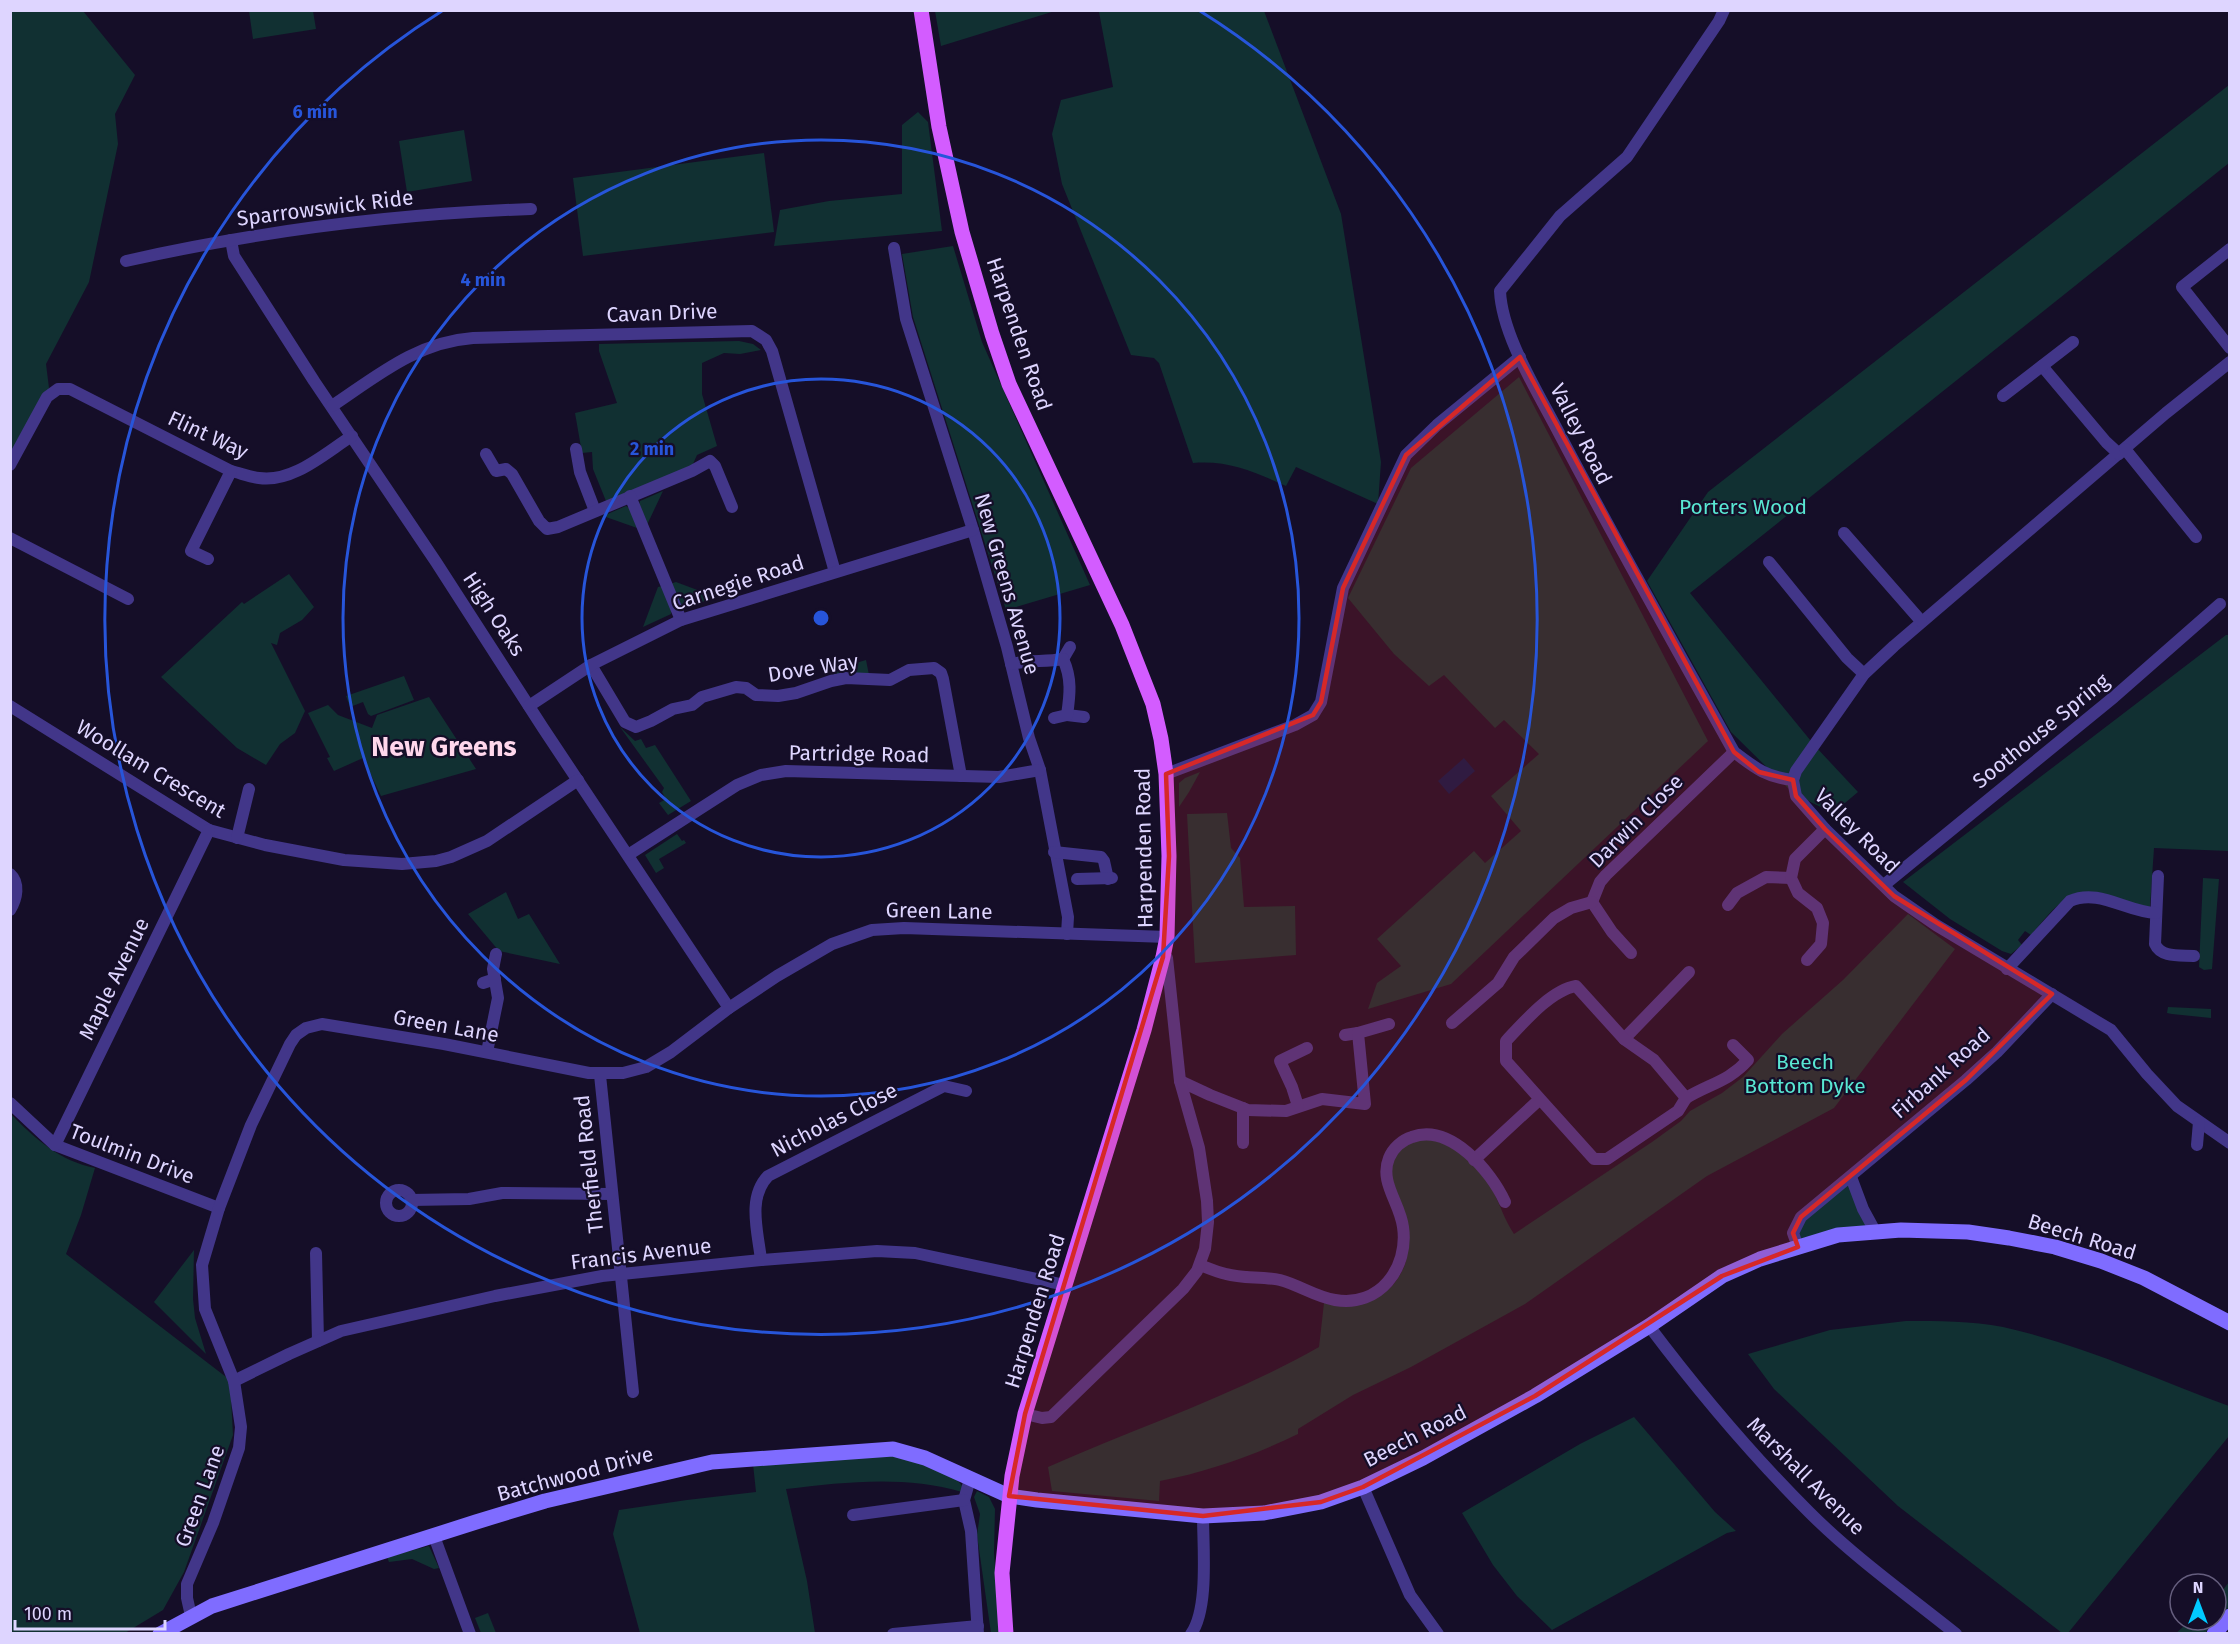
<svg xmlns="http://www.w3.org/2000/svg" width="2240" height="1644" viewBox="0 0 2240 1644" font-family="'Fira Sans',sans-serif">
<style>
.green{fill:#113032}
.water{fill:#071848}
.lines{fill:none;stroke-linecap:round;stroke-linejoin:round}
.street{stroke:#423689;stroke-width:12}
.secondary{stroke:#7f6cff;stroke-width:15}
.primary{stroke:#d35cff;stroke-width:15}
.marked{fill:#d62828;fill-opacity:0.2;stroke:#d62828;stroke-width:4.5;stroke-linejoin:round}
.ring{fill:none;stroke:#2755da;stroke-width:3}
.labels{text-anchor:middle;stroke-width:4.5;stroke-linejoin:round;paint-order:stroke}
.street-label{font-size:21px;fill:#ded5ff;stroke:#150e28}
.park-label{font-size:21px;fill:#59e7d3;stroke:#150e28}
.district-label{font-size:27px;font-weight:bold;fill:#ffd7ec;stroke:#150e28}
.centre{fill:#2755da;stroke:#150e28;stroke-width:3}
.ring-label{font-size:18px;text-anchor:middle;font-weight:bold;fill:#2755da;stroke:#150e28;stroke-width:4.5;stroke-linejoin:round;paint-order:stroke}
</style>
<rect width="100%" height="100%" fill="#150e28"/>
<g class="green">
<path d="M1102 10 1264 11 1341 214 1381 462 1378 504 1296 467 1286 486C1254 472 1229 460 1193 463L1159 363 1154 358 1131 355 1062 184 1052 134 1061 100 1113 87 1099 12Z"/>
<polygon points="11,11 83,11 135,75 115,114 118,144 89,282 46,364 49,388 11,459"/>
<polygon points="249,11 313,11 316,29 253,39"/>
<polygon points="935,11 935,10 1055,11 941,46"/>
<polygon points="2229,85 2229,163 1690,593 1815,746 1858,792 1833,813 1794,794 1731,732 1647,581 1708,492"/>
<polygon points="918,112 928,122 942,231 774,246 780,210 829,201 902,194 902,125"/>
<polygon points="464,130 472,181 407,192 399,141"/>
<polygon points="764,153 774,232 583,256 573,178"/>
<polygon points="953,246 982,342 1090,585 1006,610 913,317 902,254"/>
<polygon points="739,341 753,344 761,350 740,354 724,353 702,363 702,394 717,446 697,455 692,466 606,501 593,469 592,452 582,453 575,413 617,403 599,351 599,344"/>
<polygon points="1519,377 1708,741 1451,984 1368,1009 1377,983 1401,966 1377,939 1474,851 1485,863 1521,831 1491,796 1539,754 1504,720 1495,728 1444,675 1429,686 1394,654 1348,598 1411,468"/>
<polygon points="663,491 646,527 639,505 640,501"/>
<polygon points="626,506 629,508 640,529 603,516"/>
<polygon points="289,574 314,607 302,620 280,633 277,645 271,643 305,711 295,733 280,744 266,765 237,748 161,677 242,602 244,604"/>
<polygon points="676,582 716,597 683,609 670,584"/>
<polygon points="663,586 671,609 671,614 643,627 658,587"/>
<path d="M2226 635H2229V851L2154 848 2150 907C2134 907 2123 901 2109 896 2070 882 2053 910 2031 935L2025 931 2018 940 2022 945 2011 954 2002 951 1950 919 1903 882Z"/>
<polygon points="866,660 869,675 837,677 829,671"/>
<polygon points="404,676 414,700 371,716 368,714 363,702 350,707 346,696"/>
<polygon points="429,697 476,769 381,796 363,758 334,771 327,758 330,757 308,713 328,705 338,715 372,728 377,715"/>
<polygon points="620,727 635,741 641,739 646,748 655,745 691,801 668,815 659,803 666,799 662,792 664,788"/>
<polygon points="1200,772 1189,792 1179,807 1179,783 1185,778"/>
<polygon points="1227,813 1231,848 1240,858 1244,907 1295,906 1296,955 1195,963 1187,814"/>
<polygon points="677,834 682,841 684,840 686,843 659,859 664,868 656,873 645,855"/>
<polygon points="2203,878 2219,879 2212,969 2204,970 2199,967"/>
<polygon points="506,892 518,919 529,914 560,964 499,951 468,914"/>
<path d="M1908 914 1955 949 1834 1108 1707 1176 1525 1304 1411 1367 1353 1395 1298 1429V1434C1255 1455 1207 1472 1160 1481L1159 1501 1052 1491 1048 1467C1138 1427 1233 1396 1319 1347L1324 1303C1348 1301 1376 1304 1393 1285 1398 1279 1404 1269 1406 1261 1410 1232 1363 1145 1420 1140 1426 1140 1433 1138 1438 1140 1457 1147 1486 1175 1494 1193 1501 1207 1505 1221 1514 1234L1652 1142 1681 1121 1690 1111 1722 1093 1743 1077 1782 1034 1843 980Z"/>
<polygon points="2168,1007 2211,1009 2211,1018 2172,1014 2167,1013"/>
<path d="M11 1114C35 1139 60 1161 95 1168L81 1215 66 1254 230 1380 233 1435 184 1572 163 1610 125 1633H11Z"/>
<polygon points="1851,1177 1875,1231 1798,1247 1793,1233 1801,1217"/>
<polygon points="194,1250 193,1299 195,1318 206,1354 154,1302"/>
<path d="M1906 1321C1938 1321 1972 1321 2003 1327 2081 1344 2155 1379 2229 1406V1436L2068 1633H2062L1898 1506 1774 1389 1748 1354 1830 1330Z"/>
<polygon points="1634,1417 1715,1512 1736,1531 1727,1533 1552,1630 1517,1596 1493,1565 1462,1513 1580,1444"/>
<path d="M897 1455C915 1461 953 1470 963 1487L962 1492C904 1475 845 1482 786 1489L807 1581 815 1633H640L613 1534 619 1510 687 1500 756 1492 753 1464Z"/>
<polygon points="977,1491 989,1497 995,1509 994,1553 1000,1633 991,1633 977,1535 980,1514 974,1497"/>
<polygon points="429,1546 439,1568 434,1569 412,1559 389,1562 387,1557"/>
<polygon points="2229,1582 2229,1607 2205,1633 2175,1634 2191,1620 2216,1620 2216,1599"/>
<polygon points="488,1613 496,1633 481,1633 475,1618"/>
</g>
<polygon class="water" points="1464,758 1475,771 1449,794 1438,781"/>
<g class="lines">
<g class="street">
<path d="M1724 10 1719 21 1627 157 1560 216 1500 291C1502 336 1538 392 1559 433 1615 540 1675 646 1734 752 1755 768 1766 777 1793 780"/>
<polyline points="231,240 234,256 314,381 436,562 543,728 729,1008"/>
<polyline points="894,248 906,319 973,530 1007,647 1029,738 1040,770 1068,917 1067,934"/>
<polyline points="2230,249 2182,287 2230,348"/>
<path d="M126 261C259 231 395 214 531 209"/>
<polyline points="2230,362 2166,413 1894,646 1864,674 1796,771 1793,780 1796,796 1825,829 1894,896 1936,925 2111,1030 2147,1074 2177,1106 2230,1143"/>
<polyline points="2042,366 2106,442 2119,454"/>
<polyline points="2003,396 2073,342"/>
<path d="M332 406C377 376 417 342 473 338L752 331 766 340 772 351 835 572"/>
<polyline points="576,449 580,472 595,511"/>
<polyline points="2125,449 2196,537"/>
<polyline points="486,454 496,471 506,469 512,474 539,521 547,529 558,527 692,471 710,461 715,466 732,507"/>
<path d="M10 465 47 397 58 389H70L231 471C240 473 250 477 259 478 293 483 325 453 352 436"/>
<polyline points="630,496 681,620"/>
<polyline points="1844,533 1921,621"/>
<polyline points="10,538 128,599"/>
<polyline points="208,559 191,551 231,471"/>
<polyline points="1769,562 1847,658 1864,674"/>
<polyline points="1063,659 1070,647"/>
<path d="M1011 664C1028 660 1045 662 1063 659"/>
<polyline points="591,665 625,722 636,727 651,721 673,709 692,705 702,697 736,687 746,688 756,695 778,696 796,693 831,681 846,678 890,680 909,670 934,668 941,673 943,679 961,776"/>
<polyline points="10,706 209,830 265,845 344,860 402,864 436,861 451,857 487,841 578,780"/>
<polyline points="529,706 591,665 681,620 973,530"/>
<polyline points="1067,715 1084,717"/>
<path d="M1054 718 1067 715C1070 695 1072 678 1063 659"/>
<polyline points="1166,774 1295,725 1313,715 1321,702 1343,588 1406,455 1437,425 1520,357"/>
<polyline points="237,838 249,789"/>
<polyline points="1054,852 1101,857 1104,861 1108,879"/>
<polyline points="628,855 737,785 761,775 786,771 999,777 1040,770"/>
<path d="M10 874C20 883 17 899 10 910"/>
<path d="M2158 876 2155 944C2161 958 2180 955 2194 956"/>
<polyline points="1077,879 1112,878"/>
<polyline points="1884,885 2114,697 2220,604"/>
<polyline points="1592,902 1600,882 1606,875 1734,752"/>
<polyline points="1592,902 1612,932 1631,953"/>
<polyline points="1728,905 1737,893 1766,877 1791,878"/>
<polyline points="1807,960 1821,944 1823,923 1817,908 1798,893 1791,878 1795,859 1825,829"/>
<path d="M2007 969 2070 901C2099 888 2126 912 2156 913"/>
<polyline points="483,983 495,979"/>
<polyline points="1452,1023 1498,983 1514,957 1554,918 1571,908 1592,902"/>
<polyline points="1345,1035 1358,1033"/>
<polyline points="1624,1039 1689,972"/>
<polyline points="487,1052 498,998 493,969 496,954"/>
<polyline points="600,1075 633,1392"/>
<polyline points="1180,1081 1210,1095 1248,1110 1286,1111 1322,1099 1365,1104 1358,1033 1389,1024"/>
<path d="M1686 1098C1711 1083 1728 1082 1748 1060L1733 1045"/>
<polyline points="10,1103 55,1145 219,1208"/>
<polyline points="1298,1106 1292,1087 1280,1061 1307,1048"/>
<polyline points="1243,1143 1243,1108"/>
<polyline points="55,1145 209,830"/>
<polyline points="2197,1145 2199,1122"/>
<path d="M1474 1160 1540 1099 1506 1061V1041C1523 1023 1551 990 1576 986L1624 1039 1654 1060 1686 1098 1678 1111 1607 1159H1594L1540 1099"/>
<polyline points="1851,1177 1863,1209 1875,1231"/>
<circle cx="399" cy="1203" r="13"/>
<polyline points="411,1200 469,1199 502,1193 611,1194"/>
<polyline points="1798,1247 1793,1233 1801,1217 1966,1080 1997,1052 2052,994"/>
<polyline points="316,1253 318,1341"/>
<path d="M761 1260C758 1232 747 1198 768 1176L944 1086 966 1091"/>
<path d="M1200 1265C1208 1268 1217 1272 1226 1274 1243 1279 1262 1276 1280 1280 1299 1285 1316 1297 1335 1300 1379 1308 1409 1268 1403 1227 1400 1203 1379 1182 1389 1158 1393 1148 1402 1140 1412 1137 1450 1123 1491 1171 1505 1202"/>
<path d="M1649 1326C1698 1391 1751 1454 1809 1512 1854 1557 1906 1594 1956 1634"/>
<polyline points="234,1381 289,1354 341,1331 495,1296 602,1276 761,1260 877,1251 915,1253 1065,1285"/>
<polyline points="1025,1414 1042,1418 1051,1417 1183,1289 1197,1271 1205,1249 1208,1222 1207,1201 1199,1148 1180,1081 1167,958"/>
<polyline points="970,1479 964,1500 971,1531 978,1634"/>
<polyline points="1363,1487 1410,1595 1438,1634"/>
<polyline points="853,1515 964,1500"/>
<polyline points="434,1536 470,1634"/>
<polyline points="191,1616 187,1598 187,1584 213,1523 239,1448 241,1427 234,1381 205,1309 202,1265 219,1208 251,1125 290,1044 296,1035 306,1028 322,1024 444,1044 589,1073 623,1073 646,1067 671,1052 729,1008 777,976 832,944 872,930 904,928 1167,937"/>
<polyline points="893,1634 978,1626"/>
<path d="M1191 1634C1209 1609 1203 1547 1203 1516"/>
</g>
<g class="secondary">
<polyline points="160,1634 212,1606 476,1522 545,1501 712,1462 893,1449 925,1458 1009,1496 1037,1500 1203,1516 1264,1513 1321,1502 1363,1487 1423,1458 1535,1396 1649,1326 1722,1276 1760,1259 1838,1235 1901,1230 1968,1232 2009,1238 2055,1247 2101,1261 2144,1278 2230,1323"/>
<polyline points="2214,1634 2230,1616"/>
</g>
<polyline class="primary" points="921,10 939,127 962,232 992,334 1009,384 1122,625 1153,704 1161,739 1166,774 1169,856 1167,937 1163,957 1144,1030 1025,1414 1012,1476 1002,1573 1006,1634"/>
</g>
<path class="marked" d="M1520 357 1734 752 1759 772 1793 780 1796 796 1825 829 1894 896 2052 994 1966 1080 1801 1217 1793 1233 1798 1247 1722 1276 1535 1396 1363 1487 1321 1502 1203 1516 1009 1496 1025 1414 1163 957 1169 856 1166 774 1313 715 1321 702 1343 588 1406 455Z"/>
<g class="ring">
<circle cx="821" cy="618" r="239"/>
<circle cx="821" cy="618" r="478"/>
<path d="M1200 11A716 716 0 1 1 442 11"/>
</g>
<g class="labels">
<g class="street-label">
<text transform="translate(325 208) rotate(-7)" y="7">Sparrowswick Ride</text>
<text transform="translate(662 313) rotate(-2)" y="7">Cavan Drive</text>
<text transform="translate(1019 334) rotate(71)" y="7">Harpenden Road</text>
<text transform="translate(1581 434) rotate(63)" y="7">Valley Road</text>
<text transform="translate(208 435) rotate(25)" y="7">Flint Way</text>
<text transform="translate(738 583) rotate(-18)" y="7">Carnegie Road</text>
<text transform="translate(1007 584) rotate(74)" y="7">New Greens Avenue</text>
<text transform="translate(494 614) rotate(57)" y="7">High Oaks</text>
<text transform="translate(813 668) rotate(-9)" y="7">Dove Way</text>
<text transform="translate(2041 731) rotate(-39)" y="7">Soothouse Spring</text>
<text transform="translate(859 754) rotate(1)" y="7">Partridge Road</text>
<text transform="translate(151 769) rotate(31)" y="7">Woollam Crescent</text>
<text transform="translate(1636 821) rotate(-45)" y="7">Darwin Close</text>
<text transform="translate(1857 831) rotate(45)" y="7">Valley Road</text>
<text transform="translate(1144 848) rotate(-91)" y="7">Harpenden Road</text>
<text transform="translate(939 911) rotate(1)" y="7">Green Lane</text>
<text transform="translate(114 979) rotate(-64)" y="7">Maple Avenue</text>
<text transform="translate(446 1026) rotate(10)" y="7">Green Lane</text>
<text transform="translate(1941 1073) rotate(-42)" y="7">Firbank Road</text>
<text transform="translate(834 1120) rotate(-27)" y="7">Nicholas Close</text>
<text transform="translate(132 1154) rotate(21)" y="7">Toulmin Drive</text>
<text transform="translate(589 1164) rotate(-96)" y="7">Therfield Road</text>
<text transform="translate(2082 1237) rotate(17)" y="7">Beech Road</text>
<text transform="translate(641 1254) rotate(-7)" y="7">Francis Avenue</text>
<text transform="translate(1035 1311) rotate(-73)" y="7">Harpenden Road</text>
<text transform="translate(1415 1436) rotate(-27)" y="7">Beech Road</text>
<text transform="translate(575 1474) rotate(-15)" y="7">Batchwood Drive</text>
<text transform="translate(1806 1476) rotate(45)" y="7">Marshall Avenue</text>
<text transform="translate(200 1496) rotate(-70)" y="7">Green Lane</text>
</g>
<g class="park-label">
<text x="1743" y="514">Porters Wood</text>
<text x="1805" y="1069">Beech<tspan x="1805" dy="24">Bottom Dyke</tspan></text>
</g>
<g class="district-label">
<text x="444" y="756">New Greens</text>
</g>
</g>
<circle cx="821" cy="618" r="9" class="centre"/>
<g class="ring-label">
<text x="315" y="118">6 min</text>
<text x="483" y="286">4 min</text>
<text x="652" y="455">2 min</text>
</g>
<rect width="2240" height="1644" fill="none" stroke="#ded5ff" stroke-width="24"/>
<g transform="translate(2198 1602)"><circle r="28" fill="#150e28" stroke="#655e7e" stroke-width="1.5"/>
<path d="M0-4.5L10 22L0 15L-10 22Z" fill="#01caff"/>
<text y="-9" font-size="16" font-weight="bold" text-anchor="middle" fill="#ded5ff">N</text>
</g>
<path d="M15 1620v9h150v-9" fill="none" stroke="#ded5ff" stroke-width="3"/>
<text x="24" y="1620" font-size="18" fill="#ded5ff" stroke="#150e28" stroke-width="4.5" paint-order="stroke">100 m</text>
</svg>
